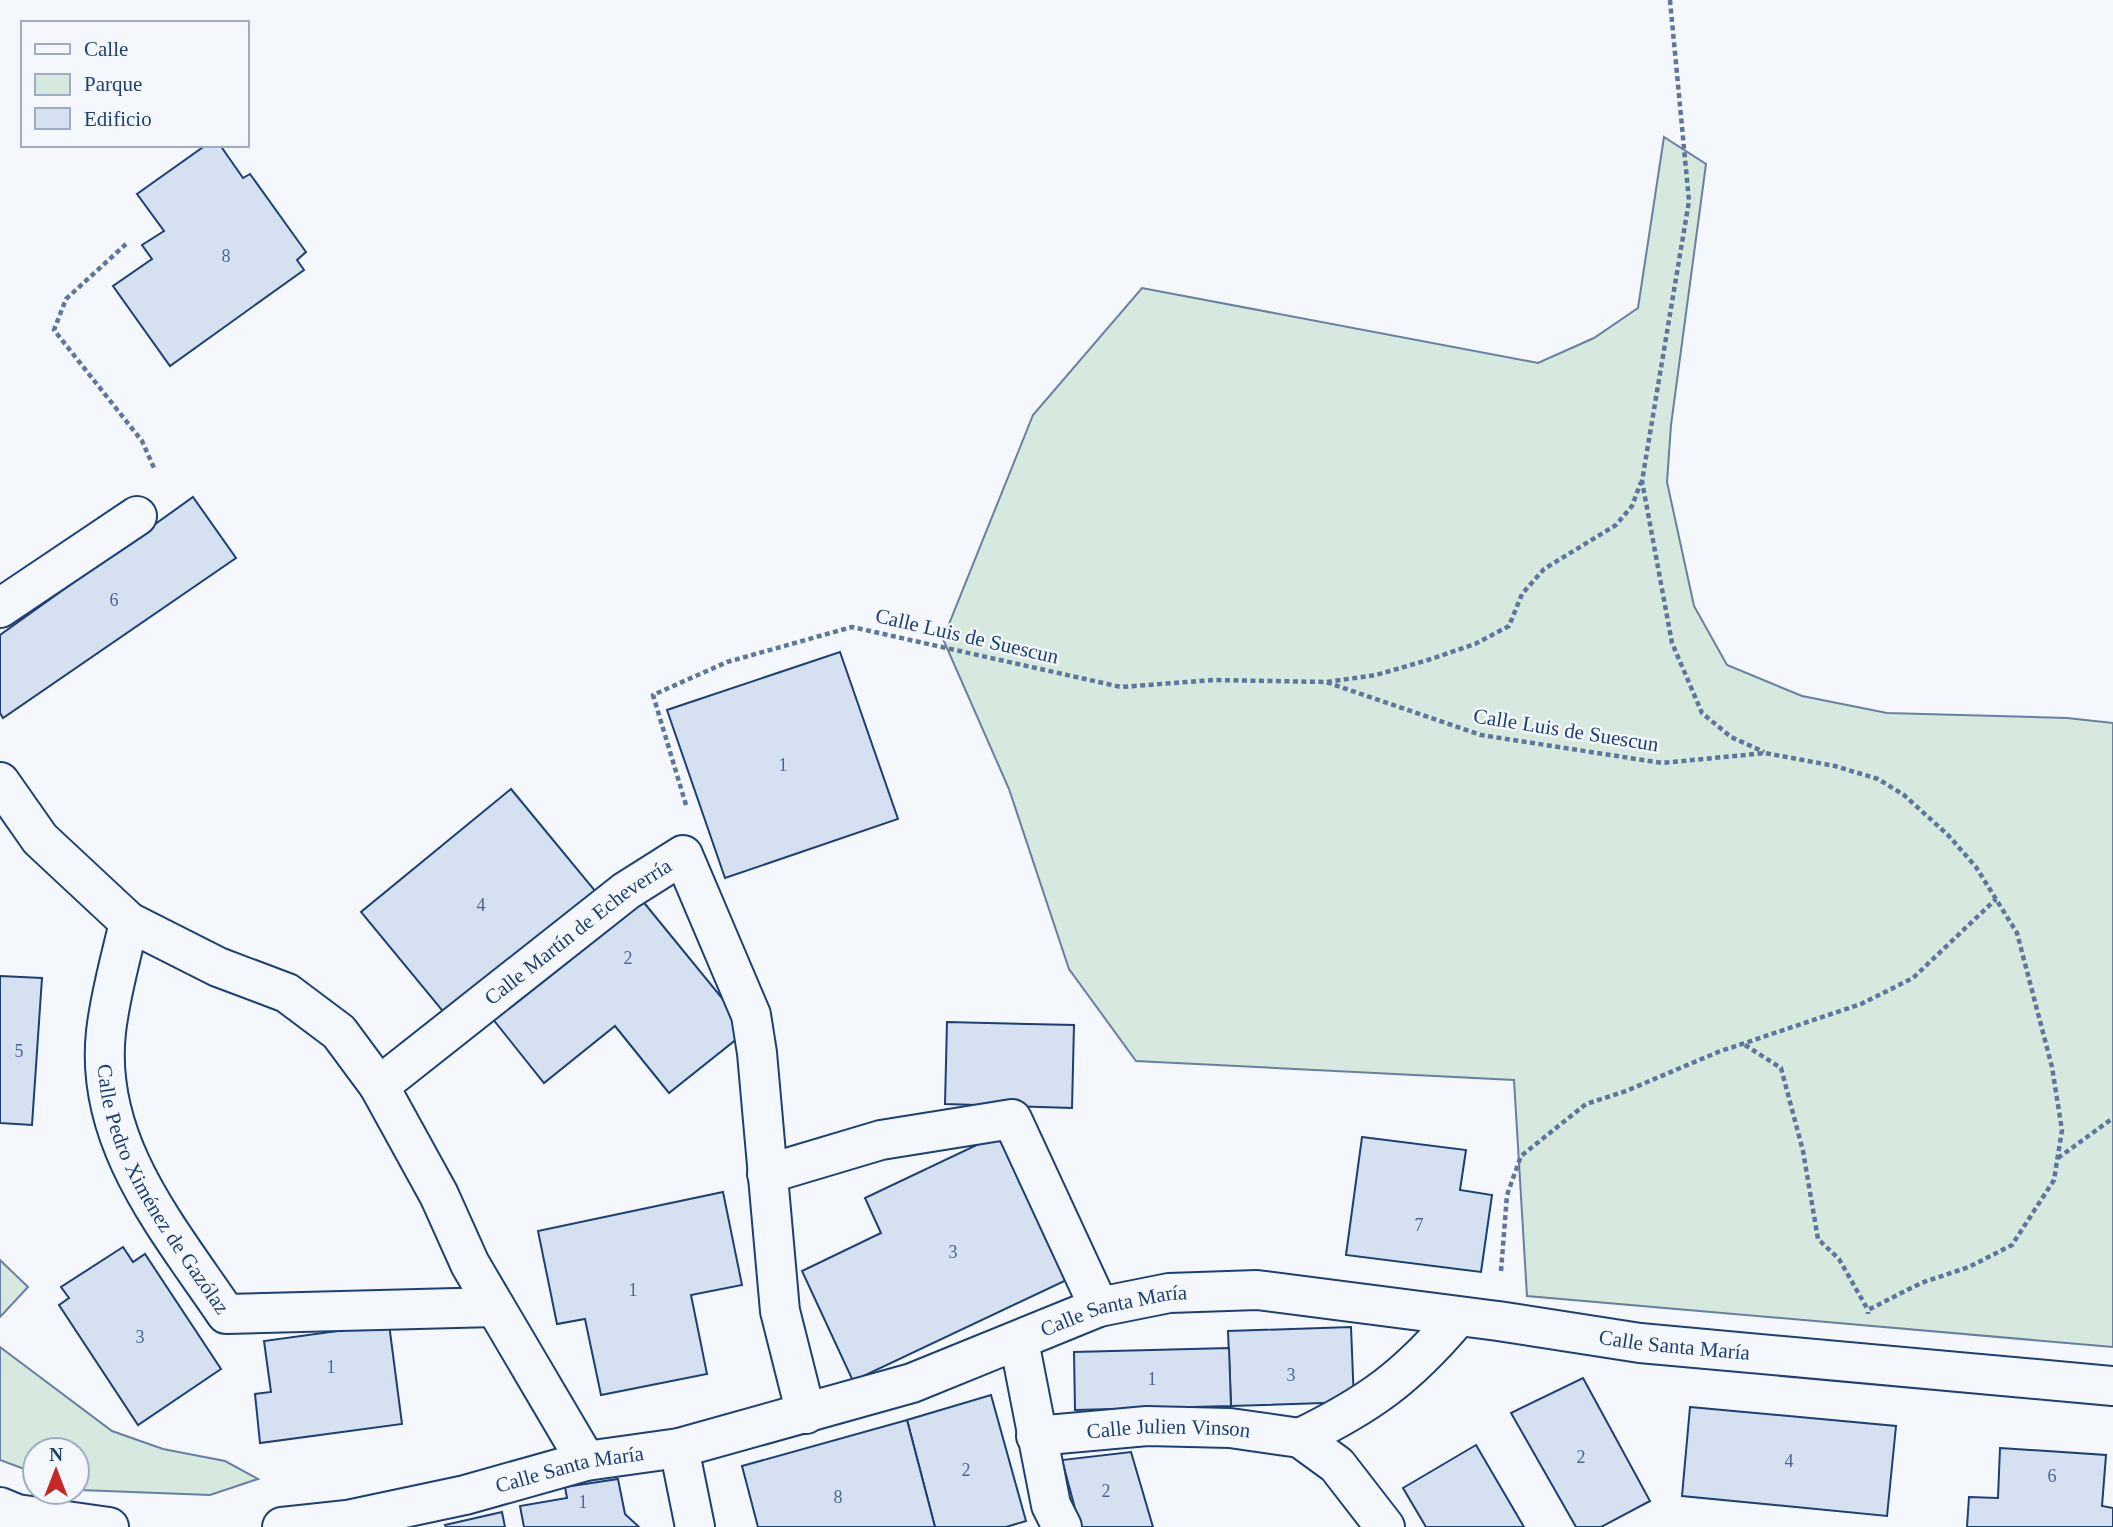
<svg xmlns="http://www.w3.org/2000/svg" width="2113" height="1527" viewBox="0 0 2113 1527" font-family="Georgia,serif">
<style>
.green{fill:#d7e8df;stroke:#687fa3;stroke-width:2}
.building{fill:#d5e0f0;stroke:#1d3f73;stroke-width:2}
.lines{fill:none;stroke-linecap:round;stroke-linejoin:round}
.minor-casing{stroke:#1d3f73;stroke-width:42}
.path{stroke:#5e769c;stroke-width:4.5;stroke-dasharray:5 3.5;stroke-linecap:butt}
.minor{stroke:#f4f7fb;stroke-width:38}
.labels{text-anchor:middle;stroke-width:5;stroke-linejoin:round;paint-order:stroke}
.number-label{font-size:18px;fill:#4b6792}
.street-label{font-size:21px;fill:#1d3f73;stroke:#f4f7fb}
</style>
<rect width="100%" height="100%" fill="#f4f7fb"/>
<g class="green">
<polygon points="1664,137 1706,164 1671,425 1667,482 1694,606 1727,665 1802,696 1887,713 2067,718 2113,723 2113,1347 1527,1296 1514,1080 1136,1061 1069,969 1009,789 943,639 1033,415 1142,288 1538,363 1594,338 1638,308"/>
<polygon points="0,1260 28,1287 0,1317"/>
<polygon points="0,1347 112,1431 163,1449 225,1461 258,1479 210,1495 80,1490 77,1489 77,1450 35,1450 35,1473 0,1460"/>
</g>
<g class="building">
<polygon points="206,145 220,145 243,178 250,174 306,252 297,260 304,270 170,366 113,286 152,259 142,245 164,231 137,194"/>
<polygon points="193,497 236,558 3,718 0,713 0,635"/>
<polygon points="840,652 898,819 725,878 667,710"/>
<polygon points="511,789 601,898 451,1021 361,912"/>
<polygon points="641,899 748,1030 669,1093 615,1026 544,1083 492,1018"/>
<polygon points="0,976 42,978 32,1125 0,1123"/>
<polygon points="947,1022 1074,1025 1072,1108 945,1104"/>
<polygon points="1006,1131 1075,1276 853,1381 802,1271 881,1233 865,1198"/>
<polygon points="1362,1137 1466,1150 1460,1190 1492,1195 1481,1272 1346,1255"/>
<polygon points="723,1192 742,1285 691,1295 707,1374 601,1395 585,1319 557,1324 538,1231"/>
<polygon points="123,1247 133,1262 145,1254 221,1369 138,1425 59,1305 69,1298 61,1287"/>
<polygon points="389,1324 402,1424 260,1443 255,1394 271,1392 264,1341"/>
<polygon points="1351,1327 1354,1402 1231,1406 1228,1331"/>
<polygon points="1229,1348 1231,1406 1075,1410 1074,1352"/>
<polygon points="1583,1378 1650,1501 1601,1527 1576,1527 1511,1413"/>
<polygon points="991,1395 1026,1521 1006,1527 935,1527 907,1420"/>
<polygon points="1690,1407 1896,1426 1887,1516 1682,1496"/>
<polygon points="907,1420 935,1527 758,1527 742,1466"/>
<polygon points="1476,1445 1524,1527 1426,1527 1403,1488"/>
<polygon points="2000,1448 2106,1455 2102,1506 2113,1508 2113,1527 1967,1527 1969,1497 1998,1498"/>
<polygon points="1131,1452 1153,1527 1080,1527 1062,1460"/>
<polygon points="618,1479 625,1514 639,1527 524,1527 520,1506 567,1498 565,1487"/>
<polygon points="502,1512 505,1527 446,1527 445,1525"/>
</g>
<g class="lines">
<g class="minor-casing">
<g id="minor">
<polyline points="0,608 137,516"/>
<polyline points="0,782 40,839 129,922 218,967 287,993 339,1032 379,1086 439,1195 470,1264 586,1461"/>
<path id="s1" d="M129 922C121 958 110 995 106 1032 94 1142 168 1228 226 1314L495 1307"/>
<path id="s2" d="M379 1086 626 891 683 855 751 1015 757 1053 780 1311 806 1414"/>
<polyline points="767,1174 881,1140 1012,1119 1099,1307"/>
<polyline points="1019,1341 1051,1505 1062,1527"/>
<path id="s3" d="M1036 1436 1147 1426 1230 1428 1300 1438 1337 1465 1385 1527"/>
<path d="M1300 1438C1370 1404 1407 1377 1457 1318"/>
<polyline points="679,1448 695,1527"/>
<polyline points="0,1507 17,1514 109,1527"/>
<path id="s4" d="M282 1527 347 1520 465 1495 586 1461 679 1448 912 1383 1099 1307 1169 1293 1257 1290 1498 1321 1640 1343 2113 1386"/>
</g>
</g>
<g class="path">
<polyline points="1670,0 1689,201 1642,481 1672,643 1702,713 1731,737 1764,752"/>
<polyline points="126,244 66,299 54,330 142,441 154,468"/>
<polyline points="1327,682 1376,675 1428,660 1475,644 1509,626 1522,594 1544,569 1616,525 1632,506 1641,482"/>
<polyline points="686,805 653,695 727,662 852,627 1121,687 1213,680 1326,682 1481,735 1662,763 1765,753 1835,766 1878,779 1904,795 1948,835 1976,867 2017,933 2052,1067 2062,1130 2054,1180 2012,1245 1969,1267 1921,1283 1868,1310 1868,1314"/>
<polyline points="1745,1045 1781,1068 1803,1151 1818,1239 1839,1259 1868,1310"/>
<polyline points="2058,1158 2113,1118"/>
<polyline points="1501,1271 1507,1195 1521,1156 1586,1104 1626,1091 1718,1052 1861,1004 1913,978 1996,899"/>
</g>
<use href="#minor" class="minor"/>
</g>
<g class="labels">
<g class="number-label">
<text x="226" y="262">8</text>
<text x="114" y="606">6</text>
<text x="783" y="771">1</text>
<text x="481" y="911">4</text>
<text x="628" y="964">2</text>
<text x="19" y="1057">5</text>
<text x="1419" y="1231">7</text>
<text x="953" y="1258">3</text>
<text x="633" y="1296">1</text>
<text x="140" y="1343">3</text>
<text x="331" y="1373">1</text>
<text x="1291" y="1381">3</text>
<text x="1152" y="1385">1</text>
<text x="1581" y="1463">2</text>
<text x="1789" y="1467">4</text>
<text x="966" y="1476">2</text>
<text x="2052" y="1482">6</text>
<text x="1106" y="1497">2</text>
<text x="838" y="1503">8</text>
<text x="583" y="1508">1</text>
</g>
<g class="street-label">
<text transform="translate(967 636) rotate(13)" y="7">Calle Luis de Suescun</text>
<text transform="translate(1566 730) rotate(9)" y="7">Calle Luis de Suescun</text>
<text dy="7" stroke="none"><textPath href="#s2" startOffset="252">Calle Martín de Echeverría</textPath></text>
<text dy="7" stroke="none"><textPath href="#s1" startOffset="284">Calle Pedro Ximénez de Gazólaz</textPath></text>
<text dy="7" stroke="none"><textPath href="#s4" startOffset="863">Calle Santa María</textPath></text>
<text dy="7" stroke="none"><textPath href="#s4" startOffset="1430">Calle Santa María</textPath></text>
<text dy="7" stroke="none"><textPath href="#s3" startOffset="133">Calle Julien Vinson</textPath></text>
<text dy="7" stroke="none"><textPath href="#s4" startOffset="294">Calle Santa María</textPath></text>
</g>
</g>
<rect x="21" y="21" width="228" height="126" fill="#f4f7fb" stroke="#9eadc5" stroke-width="2"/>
<rect x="35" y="44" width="35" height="10" fill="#f4f7fb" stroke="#9eadc5" stroke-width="2"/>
<text x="84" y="56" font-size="21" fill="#1d3f73">Calle</text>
<rect x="35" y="74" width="35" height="21" fill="#d7e8df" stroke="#9eadc5" stroke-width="2"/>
<text x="84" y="91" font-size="21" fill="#1d3f73">Parque</text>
<rect x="35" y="108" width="35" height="21" fill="#d5e0f0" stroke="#9eadc5" stroke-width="2"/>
<text x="84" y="126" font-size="21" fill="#1d3f73">Edificio</text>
<g transform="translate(56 1471)"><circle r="33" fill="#f4f7fb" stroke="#9eadc5" stroke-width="2"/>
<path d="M0-5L12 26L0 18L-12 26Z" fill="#c62828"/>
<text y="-10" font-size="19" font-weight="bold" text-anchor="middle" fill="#1d3f73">N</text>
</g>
</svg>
